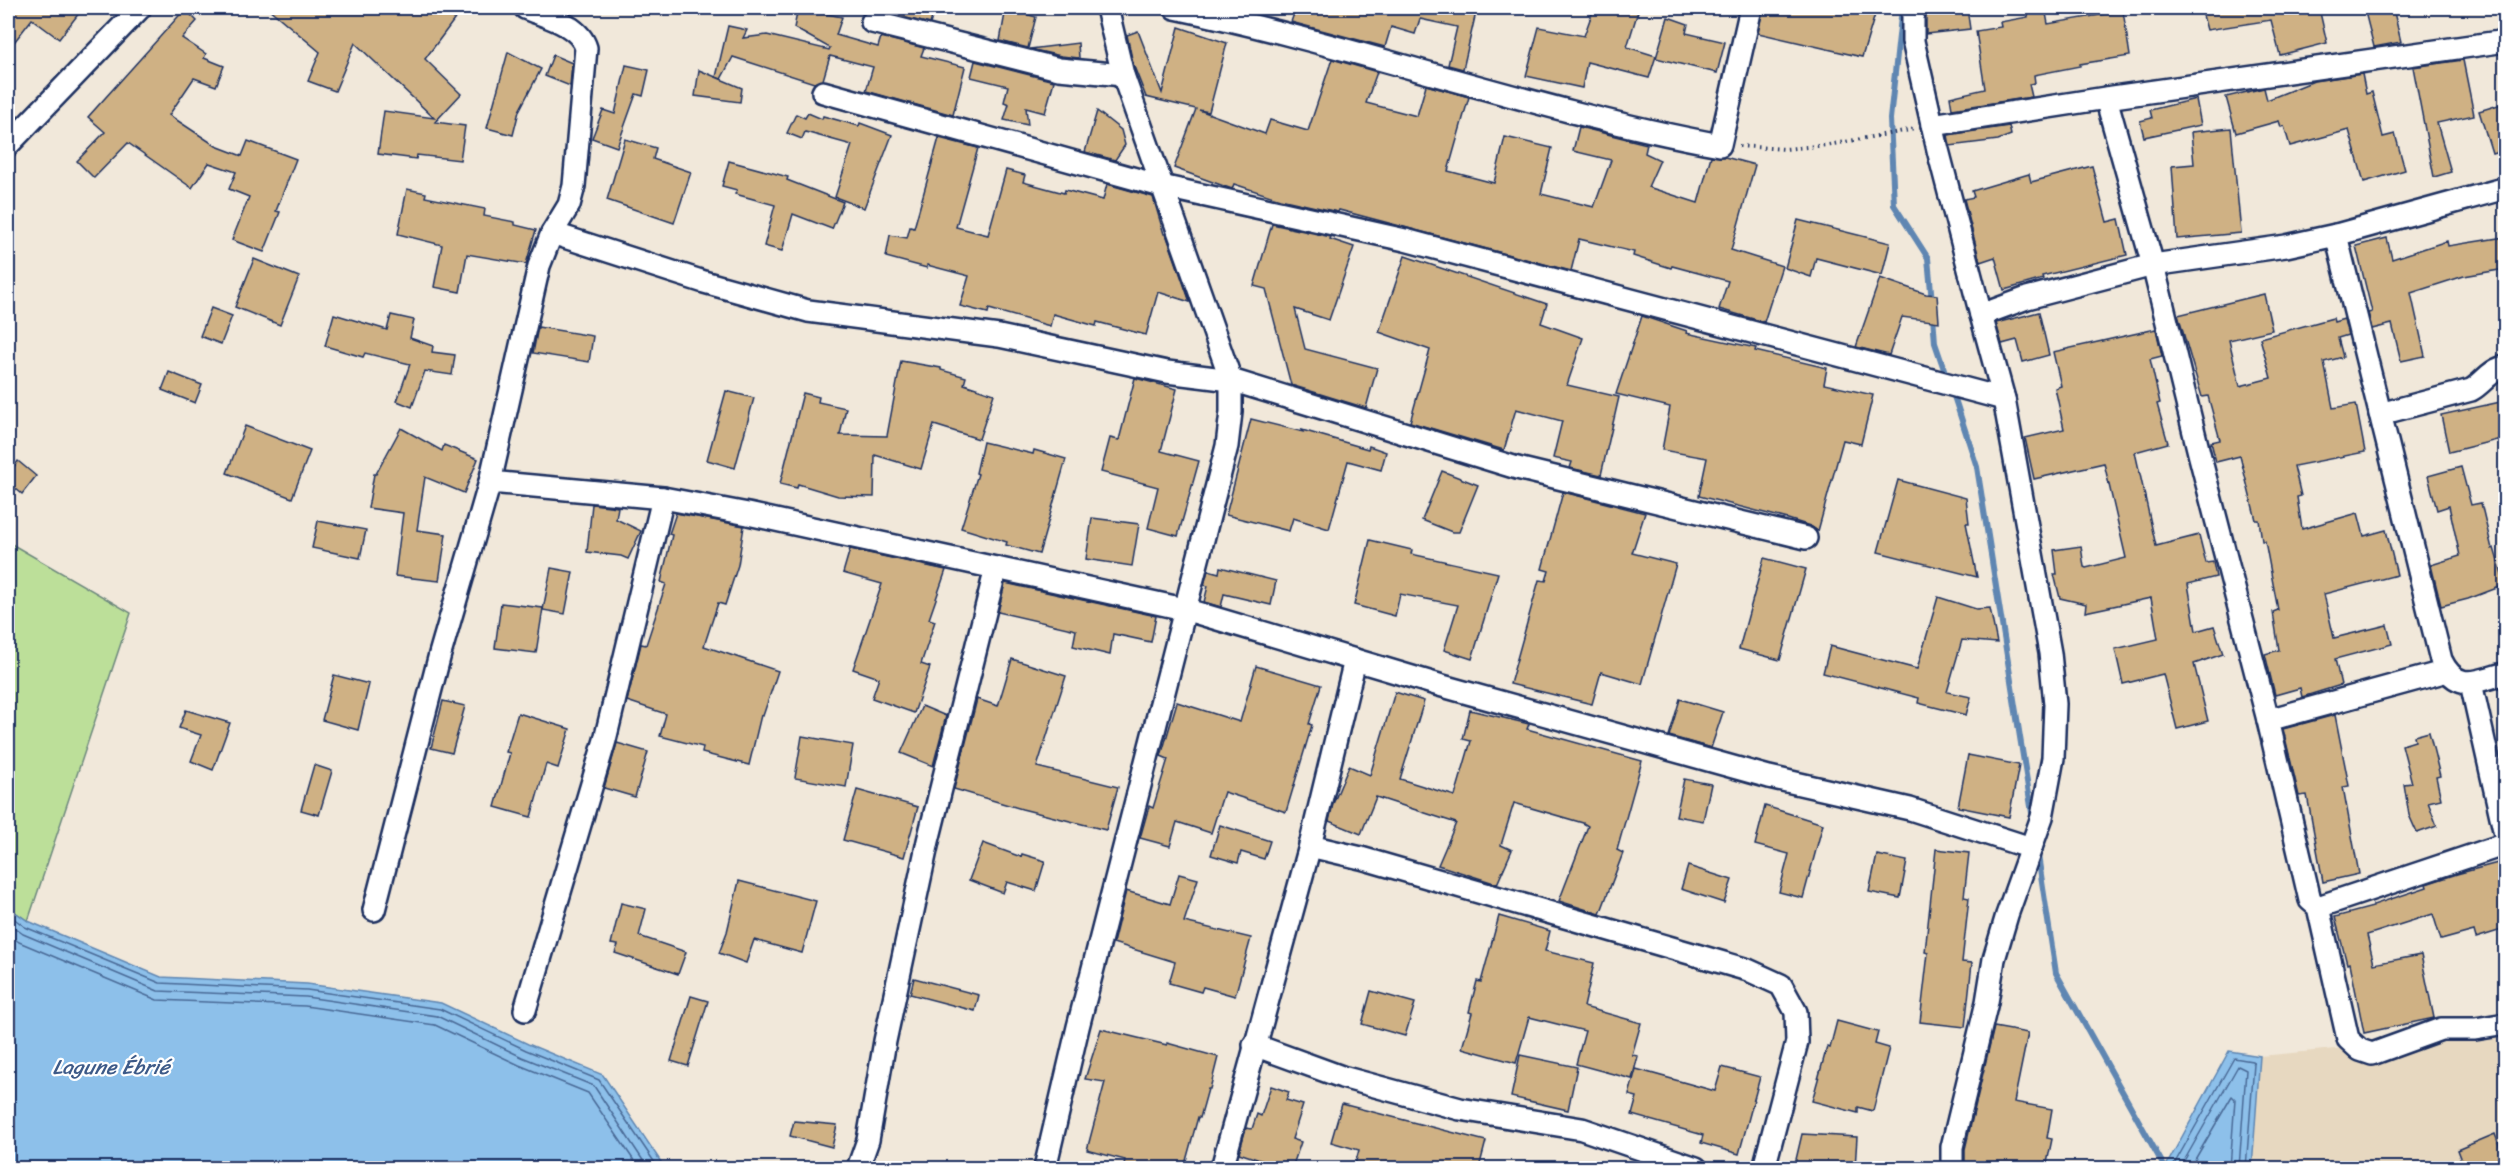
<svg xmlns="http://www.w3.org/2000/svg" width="2513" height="1176" viewBox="0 0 2513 1176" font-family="Sriracha,sans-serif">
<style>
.built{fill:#e7d8c0}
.green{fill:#bcdf99;stroke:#6c877c;stroke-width:1.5}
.water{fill:#8dc0ea;stroke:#5f86b2;stroke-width:1.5}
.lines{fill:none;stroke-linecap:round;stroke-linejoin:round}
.shore{stroke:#496996;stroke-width:1.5}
.stream{stroke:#5f86b2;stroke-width:6}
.building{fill:#cfb184;stroke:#1b2f5e;stroke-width:1.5}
.minor-casing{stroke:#1b2f5e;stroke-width:26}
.path{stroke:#1b2f5e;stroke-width:4;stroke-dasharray:1.5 4.5;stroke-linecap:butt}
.minor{stroke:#fff;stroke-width:21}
.labels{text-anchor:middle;stroke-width:4.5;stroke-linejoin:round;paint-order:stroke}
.water-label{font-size:21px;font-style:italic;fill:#3d5a88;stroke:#fff}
</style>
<rect width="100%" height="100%" fill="#f1e8da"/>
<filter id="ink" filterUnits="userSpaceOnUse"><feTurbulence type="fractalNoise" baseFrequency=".0167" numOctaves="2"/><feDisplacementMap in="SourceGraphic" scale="12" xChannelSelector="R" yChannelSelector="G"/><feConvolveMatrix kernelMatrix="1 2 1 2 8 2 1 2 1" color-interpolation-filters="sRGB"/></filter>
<g filter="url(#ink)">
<polygon class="built" points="2505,1033 2505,1168 2252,1168 2260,1056"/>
<polygon class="green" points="8,542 131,613 28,921 8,907"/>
<g class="water">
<polygon points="8,907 28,921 161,977 307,984 441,1003 528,1044 603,1075 661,1162 661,1168 8,1168"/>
<polygon points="2229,1051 2260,1056 2252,1168 2165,1168"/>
</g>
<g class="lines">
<g class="shore">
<polyline points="8,914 25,927 160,983 307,990 440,1009 526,1050 599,1080 655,1163 655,1168"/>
<polyline points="8,923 23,934 158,991 306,997 437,1016 522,1057 594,1086 648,1168"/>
<polyline points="8,934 19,942 157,1000 305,1006 435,1025 519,1065 588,1093 639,1168"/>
<polyline points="2172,1168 2234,1058 2252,1061 2254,1064 2246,1168"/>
<polyline points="2180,1168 2238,1066 2246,1070 2239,1168"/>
<polyline points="2190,1168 2232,1096 2235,1099 2230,1168"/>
</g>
<g class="stream">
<polyline points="1902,8 1890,119 1894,205 1928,258 1932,302"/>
<polyline points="1933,315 1935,343 1947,378"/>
<polyline points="1952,390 1977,467 2033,819"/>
<polyline points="2037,849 2056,973 2165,1168"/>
</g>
</g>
<g class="building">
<polygon points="8,8 83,8 59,39 32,19 8,50"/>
<polygon points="268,8 463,8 425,59 461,94 435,122 465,126 460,160 417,155 416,159 378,154 384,111 434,118 355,43 335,91 308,81 320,52"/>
<polygon points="798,8 842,17 836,35 878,47 881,37 924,48 921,56 965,67 953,115 866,91 873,67 830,56 823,80 814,83 733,57 721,79 716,77 728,26 747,30 743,38 767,35 829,50 830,48 794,28"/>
<polygon points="889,8 935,8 930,24 887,13"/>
<polygon points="1006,8 1028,8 1026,14 1036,17 1028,48 1000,41"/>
<polygon points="1296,8 1477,8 1463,69 1448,65 1457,27 1420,19 1415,34 1391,27 1385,47 1291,22"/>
<polygon points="1594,8 1639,8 1627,47 1656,56 1649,78 1587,62 1582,88 1526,76 1539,27 1584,36"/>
<polygon points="1763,8 1877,8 1862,57 1758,33"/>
<polygon points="1926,8 1967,8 1970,29 1926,34"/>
<polygon points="2026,8 2045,8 2048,24 2123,11 2130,56 2080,64 2080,66 2034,75 2035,83 2029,84 2032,97 1952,109 1950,97 1985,89 1976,31 2001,27 2000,22 2028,17"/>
<polygon points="2201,8 2319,8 2327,43 2280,55 2271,20 2207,30"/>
<polygon points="2364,8 2393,8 2401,42 2374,47"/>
<polygon points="185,9 197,21 182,38 206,54 204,58 224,66 216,86 194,78 169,115 216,146 242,156 248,141 296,159 276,211 280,212 264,252 232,240 249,197 229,189 236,172 209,163 192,188 128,143 94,178 77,161 105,132 88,117"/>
<polygon points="1668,17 1688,24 1686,33 1725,42 1717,73 1656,58"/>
<polygon points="1179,27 1227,43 1209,112 1199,110 1265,134 1270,120 1308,131 1332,59 1377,72 1366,103 1417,116 1426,85 1469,97 1448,171 1494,183 1505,137 1552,148 1541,194 1594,207 1611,160 1573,151 1579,127 1647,144 1645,153 1660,160 1648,187 1698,203 1711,156 1725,157 1755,165 1731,250 1782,266 1764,322 1719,309 1728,281 1672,266 1671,268 1633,256 1634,252 1579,239 1571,271 1339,210 1338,212 1280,199 1234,184 1232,189 1174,168 1196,109 1146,97 1133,64 1127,35 1138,31 1162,93"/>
<polygon points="1078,43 1079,58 1061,56 1030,49"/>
<polygon points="508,52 541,69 519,111 513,135 487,128"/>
<polygon points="553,55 572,63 570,86 545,76"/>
<polygon points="2463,60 2474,115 2437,123 2451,172 2434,177 2413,67"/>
<polygon points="975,61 1054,81 1045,113 1026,108 1028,125 1004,120 1009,104 1004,102 1008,86 971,77"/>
<polygon points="626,65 649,70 643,96 636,94 617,147 592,138 603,110 615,114"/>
<polygon points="699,70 742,88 740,102 695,96"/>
<polygon points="2362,74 2366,94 2372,92 2383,137 2395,134 2405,170 2364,182 2349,130 2290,146 2284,126 2281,127 2279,121 2236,133 2226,97 2264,88 2267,100 2314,81"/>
<polygon points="2196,99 2201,125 2144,137 2140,121 2152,118 2150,110"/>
<polygon points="2505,103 2505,149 2492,153 2479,111"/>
<polygon points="1097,111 1121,130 1125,145 1115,160 1085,152"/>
<polygon points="808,113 822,119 823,116 859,126 860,123 892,135 864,208 835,197 852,145 805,132 802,139 787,133 796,114 805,118"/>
<polygon points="2009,126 2011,135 1998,140 1950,146 1948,135"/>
<polygon points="2231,128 2241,233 2177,239 2172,166 2194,164 2191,132"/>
<polygon points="939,138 978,148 956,227 988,235 1006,170 1025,175 1023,182 1064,193 1065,190 1103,200 1107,184 1153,197 1164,234 1166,234 1190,302 1158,292 1146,335 1097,322 1096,326 1053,314 1050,326 989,309 988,313 960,306 969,276 927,265 927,268 886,257 890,235 907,238 910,227 914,228"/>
<polygon points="625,139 656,148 653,159 691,172 674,223 607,200"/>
<polygon points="729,161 788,177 787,180 843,202 832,229 793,214 782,251 764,246 775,205 735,194 737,190 722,186"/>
<polygon points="2092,166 2107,222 2119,219 2127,255 2042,276 2043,279 2004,290 1995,257 1980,262 1964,199 1974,197 1972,191 2029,174 2031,182"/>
<polygon points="407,189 426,193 425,197 485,209 484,216 515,222 515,225 536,230 526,264 467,254 460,292 434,287 442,245 398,234"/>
<polygon points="1798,220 1890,243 1882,275 1816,258 1811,277 1785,268"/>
<polygon points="1272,224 1331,237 1330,239 1354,247 1329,320 1295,309 1305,349 1377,368 1366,408 1291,385 1266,289 1254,286"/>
<polygon points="2505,237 2505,269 2464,276 2411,293 2425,356 2401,361 2392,324 2372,329 2368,313 2372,312 2356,246 2387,238 2392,259 2447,241 2448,246"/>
<polygon points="1405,256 1547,304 1541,323 1583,338 1567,385 1619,397 1601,475 1570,468 1572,462 1553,458 1562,421 1516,409 1504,450 1410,422 1430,350 1379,332"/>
<polygon points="254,259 299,277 280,325 235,307"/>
<polygon points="1880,278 1926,294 1937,295 1939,322 1902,317 1889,355 1856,347"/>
<polygon points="2264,294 2272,330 2229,340 2240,386 2271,378 2260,338 2333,318 2334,322 2344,319 2348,335 2338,338 2343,357 2324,362 2333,408 2356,404 2365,452 2294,466 2301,496 2297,497 2302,529 2358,513 2364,536 2386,530 2397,575 2324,594 2334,638 2387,625 2392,644 2335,659 2341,685 2302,697 2300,688 2275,695 2265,654 2279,650 2273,612 2278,610 2265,541 2262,541 2259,520 2256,520 2240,456 2216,462 2211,442 2220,440 2208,396 2202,397 2178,315"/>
<polygon points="211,308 232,316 221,344 200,336"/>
<polygon points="2039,312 2049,355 2023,362 2017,340 2002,344 1996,323"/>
<polygon points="334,314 387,330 391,315 414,320 410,338 433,346 432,352 455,355 452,375 425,371 412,407 397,401 410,364 365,353 363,357 325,346"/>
<polygon points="1642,316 1687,331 1686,333 1756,348 1755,351 1827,368 1824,384 1873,395 1861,444 1843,440 1818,531 1810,526 1788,519 1699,496 1707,458 1662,450 1670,407 1616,394"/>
<polygon points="538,327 593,336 589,362 533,353"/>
<polygon points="2156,329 2162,356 2150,359 2160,403 2157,404 2168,443 2135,452 2156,546 2199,535 2206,563 2213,562 2216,577 2188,584 2196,631 2214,626 2223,654 2194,664 2208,721 2177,729 2163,674 2123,684 2115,649 2158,639 2151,598 2085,612 2086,604 2060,598 2054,574 2057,574 2054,550 2081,546 2084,567 2086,568 2126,558 2104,463 2034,479 2025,438 2064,429 2055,388 2061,386 2053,352"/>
<polygon points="901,361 941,368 941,370 966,377 964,384 994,394 979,439 934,425 921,469 875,455 874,497 838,496 798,484 797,488 780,484 803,393 819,397 818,402 846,408 840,435 887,436"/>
<polygon points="169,372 202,385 195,403 162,390"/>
<polygon points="1135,378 1177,389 1161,451 1199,461 1178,536 1148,528 1158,487 1101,472 1110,438 1119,440"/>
<polygon points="726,391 754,398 735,468 707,460"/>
<polygon points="2505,401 2505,438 2449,452 2441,415"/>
<polygon points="1251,419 1303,432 1302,430 1368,449 1369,446 1386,452 1381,470 1348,461 1329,529 1293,518 1289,531 1226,515"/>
<polygon points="245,426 310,451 292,498 227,473"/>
<polygon points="401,428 442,451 444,445 478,459 464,493 425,477 417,530 446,534 439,581 395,576 403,513 368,508 374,474 376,474"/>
<polygon points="983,442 1033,454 1034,450 1066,459 1039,554 1006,545 1007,542 961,528 978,474 976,473"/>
<polygon points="18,461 36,476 22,494 8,482 8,475"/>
<polygon points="2461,467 2471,505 2481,503 2492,549 2494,548 2505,585 2468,599 2441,606 2431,565 2460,556 2449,506 2437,510 2428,476"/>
<polygon points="1442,471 1478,485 1459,532 1452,532 1422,520"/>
<polygon points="1898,480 1966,498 1969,523 1966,523 1977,577 1878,552"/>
<polygon points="1563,492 1645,513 1632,553 1676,564 1642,684 1601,672 1592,704 1510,684 1539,580 1546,581 1549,571 1542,569"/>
<polygon points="592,504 618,507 616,519 641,531 628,559 621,556 587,552"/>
<polygon points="676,513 744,526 738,565 725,605 718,603 704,646 778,671 763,716 761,715 749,765 702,753 703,747 660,736 666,714 627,701 641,644 646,645 666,584 661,582 672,535 669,534"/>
<polygon points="1092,518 1139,524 1132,566 1086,559"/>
<polygon points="318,521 366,530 360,558 312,548"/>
<polygon points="1370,540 1412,550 1411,554 1498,573 1472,659 1444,650 1458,605 1400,594 1395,616 1354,605"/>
<polygon points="850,549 946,570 929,619 935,621 921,664 930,667 914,713 872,698 879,678 853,669 882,584 843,573"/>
<polygon points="1764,558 1806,569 1780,660 1739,649"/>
<polygon points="1220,567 1276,581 1271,605 1224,594 1221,607 1204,602 1208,586 1204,585 1208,570 1219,573"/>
<polygon points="551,568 573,572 565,614 543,610"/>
<polygon points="1005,583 1156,616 1151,642 1113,634 1110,655 1073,646 1076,630 998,612"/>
<polygon points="1938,597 1976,609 1990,608 1997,643 1962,640 1947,692 1971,697 1966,715 1918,703 1919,698 1823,673 1830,646 1917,669"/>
<polygon points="501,603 543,608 536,653 495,648"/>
<polygon points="1012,659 1066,676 1037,767 1118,787 1106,830 1022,809 954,789 977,699 998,706"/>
<polygon points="1256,666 1321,685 1309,724 1312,725 1286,812 1224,792 1211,833 1177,822 1170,846 1140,838 1149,806 1153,808 1168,759 1161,756 1177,702 1240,722"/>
<polygon points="334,675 369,684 358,730 322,720"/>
<polygon points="1395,692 1424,701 1400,779 1455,796 1471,741 1463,739 1470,710 1529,724 1527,729 1642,761 1617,850 1623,853 1600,914 1559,901 1588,826 1583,823 1514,803 1501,845 1512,850 1497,884 1438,865 1456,823 1376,797 1361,834 1329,821 1333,804 1349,766 1370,775"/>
<polygon points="1680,699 1723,712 1711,748 1669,736"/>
<polygon points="443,701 465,706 452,753 431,748"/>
<polygon points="922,706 946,716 933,766 901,753"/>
<polygon points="186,710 230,723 213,770 191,761 201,735 179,728"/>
<polygon points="518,713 570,729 558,768 546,764 531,817 495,807 510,753 506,752"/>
<polygon points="2335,715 2349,786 2343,787 2359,874 2323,882 2307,795 2299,796 2283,729"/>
<polygon points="2429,732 2440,776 2436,777 2441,799 2428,802 2437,826 2417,833 2409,815 2404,784 2412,783 2402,745 2415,741 2414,736"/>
<polygon points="802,736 853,745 846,787 795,778"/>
<polygon points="617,743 648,752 635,797 604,788"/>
<polygon points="1968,755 2019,765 2009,817 1958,807"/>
<polygon points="314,765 332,771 319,815 301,810"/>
<polygon points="1684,779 1711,784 1703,821 1676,816"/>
<polygon points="857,790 918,807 904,857 843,840"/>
<polygon points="1765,806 1823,824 1803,898 1779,892 1789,854 1755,845"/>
<polygon points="1220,825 1270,841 1264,859 1241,852 1238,863 1211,855"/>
<polygon points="983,843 1021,857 1022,854 1045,861 1036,891 1007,882 1003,893 969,880"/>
<polygon points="1936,849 1969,853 1964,897 1969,898 1962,962 1972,963 1965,1027 1920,1022 1928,953 1925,952"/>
<polygon points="1877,855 1907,861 1900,898 1869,892"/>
<polygon points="2505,861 2505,929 2476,938 2474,931 2441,940 2433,914 2367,935 2374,964 2421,955 2434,1018 2364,1033 2350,963 2347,964 2335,917 2373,907 2373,905 2427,887 2426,884 2457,874"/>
<polygon points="1688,866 1732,880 1724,903 1681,889"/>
<polygon points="1179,874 1198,879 1184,922 1251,938 1235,996 1203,987 1201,992 1169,983 1175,962 1113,943 1126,891 1170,904"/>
<polygon points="739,881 816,901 802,953 754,940 746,963 719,953 727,932"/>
<polygon points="621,903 646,909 639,936 686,952 678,974 615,953 618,945 611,944"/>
<polygon points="1499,916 1550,931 1545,951 1594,963 1584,1007 1641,1023 1632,1055 1638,1056 1632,1079 1576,1064 1585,1031 1529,1017 1516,1063 1462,1048 1472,1013 1469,1012 1477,981 1481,982"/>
<polygon points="914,978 979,995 975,1011 910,994"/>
<polygon points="1371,991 1415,1003 1405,1036 1362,1024"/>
<polygon points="691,996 708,1001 688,1066 671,1061"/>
<polygon points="1837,1021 1878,1032 1875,1044 1889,1048 1873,1111 1858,1107 1858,1113 1812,1101 1827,1047 1830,1048"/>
<polygon points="1994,1027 2028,1033 2014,1102 2052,1109 2047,1138 2052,1139 2046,1168 2023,1168 1992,1163 1991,1168 1965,1168 1965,1149"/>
<polygon points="1101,1029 1167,1045 1167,1043 1218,1057 1210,1089 1208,1089 1200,1118 1198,1117 1184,1168 1123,1168 1125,1160 1087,1150 1105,1082 1085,1079"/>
<polygon points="1520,1055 1577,1067 1568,1110 1511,1097"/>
<polygon points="1722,1067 1760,1077 1739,1154 1701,1143 1703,1135 1632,1115 1637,1097 1629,1095 1636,1069 1715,1091"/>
<polygon points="1271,1086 1289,1092 1286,1100 1303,1105 1292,1139 1301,1142 1292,1168 1273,1168 1275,1165 1239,1153 1246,1128 1252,1129 1257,1114 1261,1116"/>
<polygon points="1342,1104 1486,1141 1479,1168 1354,1168 1359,1150 1331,1142"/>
<polygon points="794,1121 837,1125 832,1147 790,1136"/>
<polygon points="1802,1134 1857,1137 1855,1168 1794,1168"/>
<polygon points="2495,1134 2505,1161 2505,1168 2464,1168 2457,1150"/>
</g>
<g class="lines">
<g class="minor-casing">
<g id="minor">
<path d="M1175 8C1358 46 1535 111 1720 145L1751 8"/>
<polyline points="1913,8 1913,41 1938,150 1981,315"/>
<polyline points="872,22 1059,69 1123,75"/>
<polyline points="823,92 1161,186 1405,240 2004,399"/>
<polyline points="2106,98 2153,265 2199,453 2268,720 2310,900 2318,907 2348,1039 2360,1050 2372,1054 2441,1029 2475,1029 2506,1024"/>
<polyline points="1932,125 2106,98 2506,41"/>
<polyline points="8,145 140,8"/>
<polyline points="552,233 704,282 808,311 999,336 1167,372 1231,380 1517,468 1806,538"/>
<path d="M2336 235 2441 660C2457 693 2477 681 2506 673"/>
<path d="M2380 414 2471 390C2484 383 2490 369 2506 367"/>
<path d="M490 482 539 266 552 233 569 205 574 186 586 48C579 24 546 17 525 8"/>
<polyline points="2471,683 2506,839"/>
<polyline points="2268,720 2447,671"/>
<polyline points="1310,846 1361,858 1748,970 1781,985 1796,1012 1797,1042 1764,1168"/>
<polyline points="2318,907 2506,844"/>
<polyline points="374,910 440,654 490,482 663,498"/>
<polyline points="525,1010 605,740 663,498 748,514 996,568"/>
<polyline points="1254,1045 1342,1077 1460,1109 1582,1129 1696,1168"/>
<polyline points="858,1168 868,1140 885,1041 928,841 996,568 1184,609 1439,685 1769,777 1910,809 2031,848"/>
<polyline points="1045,1168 1078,1027 1227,446 1231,412 1231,380 1123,75 1107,8"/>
<polyline points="1222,1168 1310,846 1355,660"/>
<polyline points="1952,1168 1952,1147 1987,1002 1994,959 2007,915 2042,817 2053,758 2055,704 2050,653 2004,399 1981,315 2027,298 2153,265 2286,246 2336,235 2506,188"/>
</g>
</g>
<polyline class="path" points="1739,146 1785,149 1828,145 1915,129"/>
<use href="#minor" class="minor"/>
</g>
</g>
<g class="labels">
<g class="water-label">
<text x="111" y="1074">Lagune Ébrié</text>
</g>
</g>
<rect width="2513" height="1176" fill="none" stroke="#fff" stroke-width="30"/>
<rect x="15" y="15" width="2483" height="1146" fill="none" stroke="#1b2f5e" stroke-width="2" filter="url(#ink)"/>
</svg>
